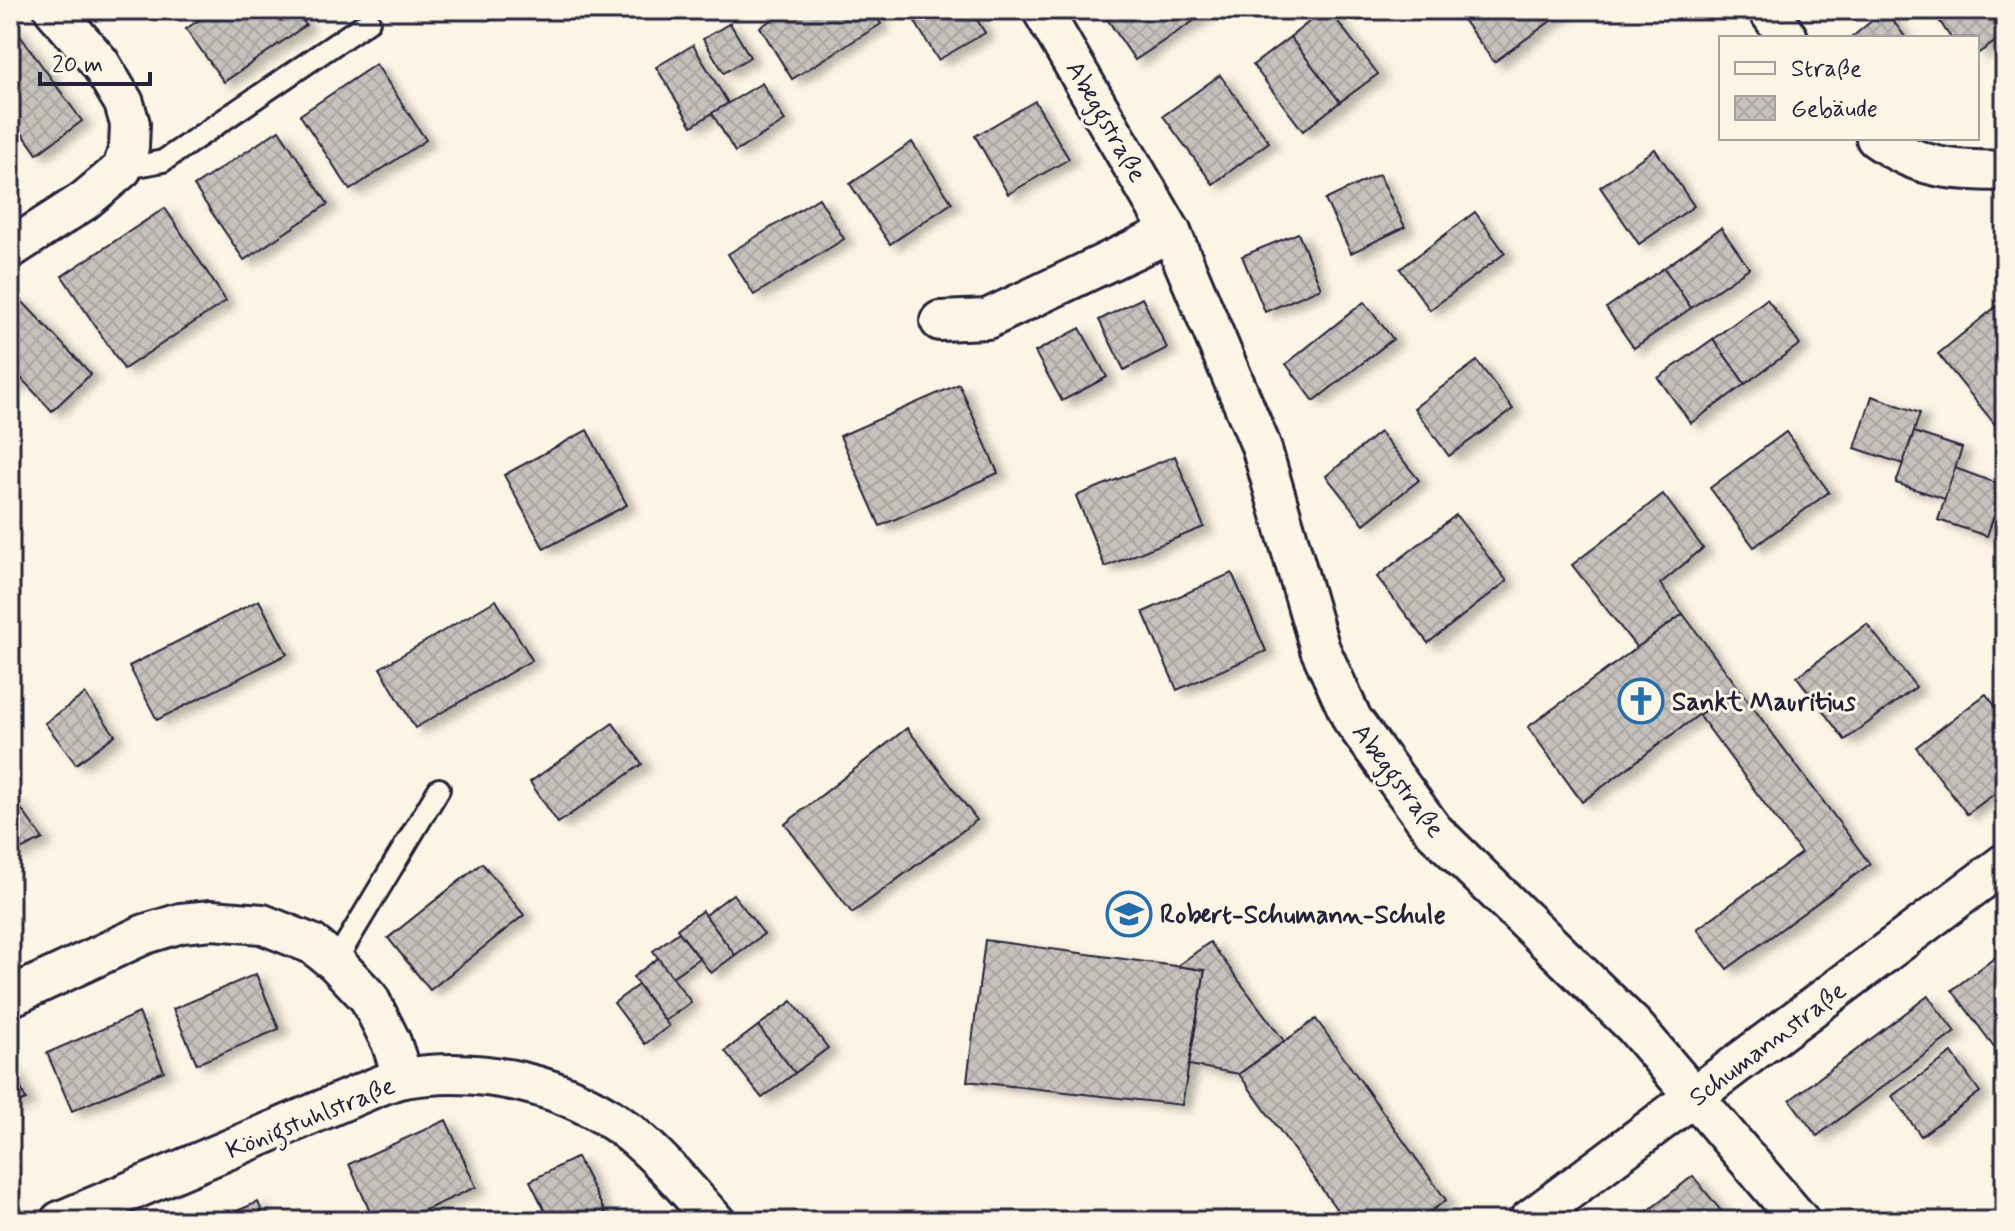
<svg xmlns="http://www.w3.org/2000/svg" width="2015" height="1231" viewBox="0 0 2015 1231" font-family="Mynerve,sans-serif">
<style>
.building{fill:url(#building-cross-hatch);stroke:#22223b;stroke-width:2;filter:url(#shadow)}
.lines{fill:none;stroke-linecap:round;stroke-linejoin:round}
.service-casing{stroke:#22223b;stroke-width:26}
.minor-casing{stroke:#22223b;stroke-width:44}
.service{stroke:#fcf5e5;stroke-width:20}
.minor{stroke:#fcf5e5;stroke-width:38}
.labels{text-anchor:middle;stroke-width:6;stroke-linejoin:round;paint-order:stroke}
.street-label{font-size:26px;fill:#22223b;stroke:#fcf5e5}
.poi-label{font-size:26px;font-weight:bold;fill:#22223b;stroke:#fcf5e5;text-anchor:start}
</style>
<defs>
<pattern id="building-cross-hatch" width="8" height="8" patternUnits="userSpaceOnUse" patternTransform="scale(2)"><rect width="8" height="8" fill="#c6c1bb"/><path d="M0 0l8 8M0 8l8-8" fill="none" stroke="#aaa6a2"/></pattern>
<filter id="shadow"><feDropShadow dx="9" dy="5" stdDeviation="4" flood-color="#0004"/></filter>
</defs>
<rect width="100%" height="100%" fill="#fcf5e5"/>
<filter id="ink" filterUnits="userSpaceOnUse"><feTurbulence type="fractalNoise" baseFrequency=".0125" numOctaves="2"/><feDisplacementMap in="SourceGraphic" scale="16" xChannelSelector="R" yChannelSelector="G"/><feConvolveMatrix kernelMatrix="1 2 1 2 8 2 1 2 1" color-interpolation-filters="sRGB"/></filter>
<g filter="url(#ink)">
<g class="building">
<polygon points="213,10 295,10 306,25 224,82 186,29"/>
<polygon points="788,10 872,10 881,24 792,79 760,27"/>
<polygon points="908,10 971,10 985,33 938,60"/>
<polygon points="1101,10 1210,10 1135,60"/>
<polygon points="1324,10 1329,10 1378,74 1340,102 1290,37"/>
<polygon points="1456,10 1566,10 1494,62"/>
<polygon points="1885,10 1906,38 1853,38 1852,37"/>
<polygon points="1932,10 1993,10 2005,28 2005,35 1977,54 1977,38 1951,38"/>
<polygon points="730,23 750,57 724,73 703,39"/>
<polygon points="13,26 82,121 37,154 10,116 10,28"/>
<polygon points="1290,37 1340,102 1303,131 1253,65"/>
<polygon points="693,45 728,103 692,126 656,67"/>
<polygon points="376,64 426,140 350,190 300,115"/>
<polygon points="1220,75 1269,142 1213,184 1163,116"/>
<polygon points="762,83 785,121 735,152 712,113"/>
<polygon points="1035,101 1069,159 1008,194 975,136"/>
<polygon points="279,130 328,204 244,260 194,186"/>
<polygon points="912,142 952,203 890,244 850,184"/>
<polygon points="1655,149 1694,206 1639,244 1600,187"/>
<polygon points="1379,174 1405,227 1351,253 1325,200"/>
<polygon points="819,198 844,239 754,295 728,254"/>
<polygon points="165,208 226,301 124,369 62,276"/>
<polygon points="1475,212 1505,253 1430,310 1400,269"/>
<polygon points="1721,228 1749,268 1691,308 1664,268"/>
<polygon points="1298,233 1321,288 1265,312 1242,256"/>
<polygon points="1664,268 1691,308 1634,348 1606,308"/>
<polygon points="19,298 91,374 52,411 22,379 10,387 10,306"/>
<polygon points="1142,298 1167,348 1124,370 1099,320"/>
<polygon points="1767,299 1800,344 1745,384 1713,339"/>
<polygon points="2004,300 2005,302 2005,437 1938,354"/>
<polygon points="1364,302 1393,339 1314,401 1286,364"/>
<polygon points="1080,328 1107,377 1062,401 1035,352"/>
<polygon points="1713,339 1745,384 1691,423 1658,378"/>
<polygon points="1477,361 1513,409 1449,456 1414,408"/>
<polygon points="959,384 998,473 880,526 840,436"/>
<polygon points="1872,396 1920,413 1903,464 1855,448"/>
<polygon points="587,430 627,505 544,549 504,475"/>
<polygon points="1380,432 1419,480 1364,524 1326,476"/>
<polygon points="1786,432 1829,492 1754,547 1710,488"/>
<polygon points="1914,432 1962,448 1945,499 1896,483"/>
<polygon points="1175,456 1204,527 1105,567 1076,496"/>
<polygon points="1955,468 2004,486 1987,536 1938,520"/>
<polygon points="1663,494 1703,548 1660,584 1683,614 1637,648 1572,565"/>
<polygon points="1456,515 1507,581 1428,643 1377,577"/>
<polygon points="1232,573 1266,651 1177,690 1143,612"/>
<polygon points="259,600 287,654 157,720 129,666"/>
<polygon points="496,600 532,660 415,728 380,668"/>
<polygon points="1683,614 1737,686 1582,802 1528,727"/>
<polygon points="1867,624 1916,687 1845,740 1797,677"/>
<polygon points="1737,686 1870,864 1727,969 1697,929 1801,853 1699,715"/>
<polygon points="85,694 115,735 76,764 45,723"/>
<polygon points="1986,694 2005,719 2005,786 1967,814 1916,747"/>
<polygon points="613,723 642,764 558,823 530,782"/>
<polygon points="907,728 977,820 852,913 785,824"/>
<polygon points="14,799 43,839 10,855 10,801"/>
<polygon points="482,863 524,915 430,990 388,938"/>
<polygon points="733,894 764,934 735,955 705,915"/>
<polygon points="702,911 735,955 711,973 677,929"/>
<polygon points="679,932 699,958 672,977 653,951"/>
<polygon points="985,940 1205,970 1182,1105 967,1081"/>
<polygon points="1210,942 1284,1041 1239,1074 1189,1065 1205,970 1177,966"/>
<polygon points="2005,950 2005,1047 1998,1052 1952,990"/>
<polygon points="658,958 691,1002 665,1021 633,977"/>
<polygon points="256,974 279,1029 197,1064 173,1009"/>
<polygon points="638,985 669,1026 645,1044 614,1003"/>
<polygon points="1928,996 1955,1032 1817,1136 1790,1100"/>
<polygon points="792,1001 828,1048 795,1073 758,1026"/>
<polygon points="139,1013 164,1071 72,1111 47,1053"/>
<polygon points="1316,1019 1446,1200 1418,1221 1345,1221 1239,1074"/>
<polygon points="758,1026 795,1073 762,1098 725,1051"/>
<polygon points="1952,1053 1980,1092 1921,1136 1892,1096"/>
<polygon points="10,1062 26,1100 10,1107"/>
<polygon points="446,1120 476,1187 401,1221 374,1221 349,1164"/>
<polygon points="577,1157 606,1214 591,1221 550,1221 530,1181"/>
<polygon points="1693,1176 1729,1221 1635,1221"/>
<polygon points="258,1202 266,1221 213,1221"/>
</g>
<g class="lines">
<g class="service-casing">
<g id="service">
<polyline points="122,169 163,161 369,21"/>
<polyline points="335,962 439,789"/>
</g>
</g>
<g class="minor-casing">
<g id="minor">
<polyline points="1042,10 1171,232 1261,446 1320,649 1352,719 1433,830 1634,1026 1800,1221"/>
<polyline points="1768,10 1788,38"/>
<path d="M1876 138C1921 170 1952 170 2005 171"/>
<polyline points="10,249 84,201 122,169 129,147 130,124 124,103 100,63 54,10"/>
<polyline points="940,321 987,319 1171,232"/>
<polyline points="10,997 145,934 181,923 212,920 262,924 312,944 335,962 369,998 391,1042 403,1078"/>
<path d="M60 1221 369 1090C380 1086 392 1080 404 1078 481 1065 568 1084 630 1133 662 1159 687 1190 715 1221"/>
<polyline points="1528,1221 2005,863"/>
</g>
</g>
<use href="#service" class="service"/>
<use href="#minor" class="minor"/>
</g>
</g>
<defs>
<g id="church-ring" transform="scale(2.3)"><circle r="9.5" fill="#fcf5e5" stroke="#1f6fb2" stroke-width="1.5"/><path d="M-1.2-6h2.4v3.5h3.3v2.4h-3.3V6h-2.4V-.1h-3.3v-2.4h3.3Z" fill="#1f6fb2"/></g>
<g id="school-ring" transform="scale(2.3)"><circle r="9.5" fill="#fcf5e5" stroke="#1f6fb2" stroke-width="1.5"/><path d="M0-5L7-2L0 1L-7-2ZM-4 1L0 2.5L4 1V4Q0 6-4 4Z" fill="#1f6fb2"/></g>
</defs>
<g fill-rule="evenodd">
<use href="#church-ring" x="1641" y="701"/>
<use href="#school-ring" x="1129" y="914"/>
</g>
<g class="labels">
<g class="street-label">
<text transform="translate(1107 121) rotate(60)" y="9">Abeggstraße</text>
<text transform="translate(1399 780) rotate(53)" y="9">Abeggstraße</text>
<text transform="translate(1767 1043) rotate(-37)" y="9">Schumannstraße</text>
<text transform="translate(310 1117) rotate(-22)" y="9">Königstuhlstraße</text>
</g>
<g class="poi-label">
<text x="1672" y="710">Sankt Mauritius</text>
<text x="1160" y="923">Robert-Schumann-Schule</text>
</g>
</g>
<rect width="2015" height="1231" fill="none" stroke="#fcf5e5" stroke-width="40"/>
<rect x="20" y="20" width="1975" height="1191" fill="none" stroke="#22223b" stroke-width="3" filter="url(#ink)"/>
<rect x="1719" y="36" width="260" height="104" fill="#fcf5e5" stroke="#a5a1a1" stroke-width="2"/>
<rect x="1735" y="62" width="40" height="12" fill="#fcf5e5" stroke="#a5a1a1" stroke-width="2"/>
<text x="1791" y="76" font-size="24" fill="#22223b">Straße</text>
<rect x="1735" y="96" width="40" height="24" fill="url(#building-cross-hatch)" stroke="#a5a1a1" stroke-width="2"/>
<text x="1791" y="116" font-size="24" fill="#22223b">Gebäude</text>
<path d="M40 72v12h110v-12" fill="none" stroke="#22223b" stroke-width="4"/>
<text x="52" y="72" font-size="24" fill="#22223b" stroke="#fcf5e5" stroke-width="6" paint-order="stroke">20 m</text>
</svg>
